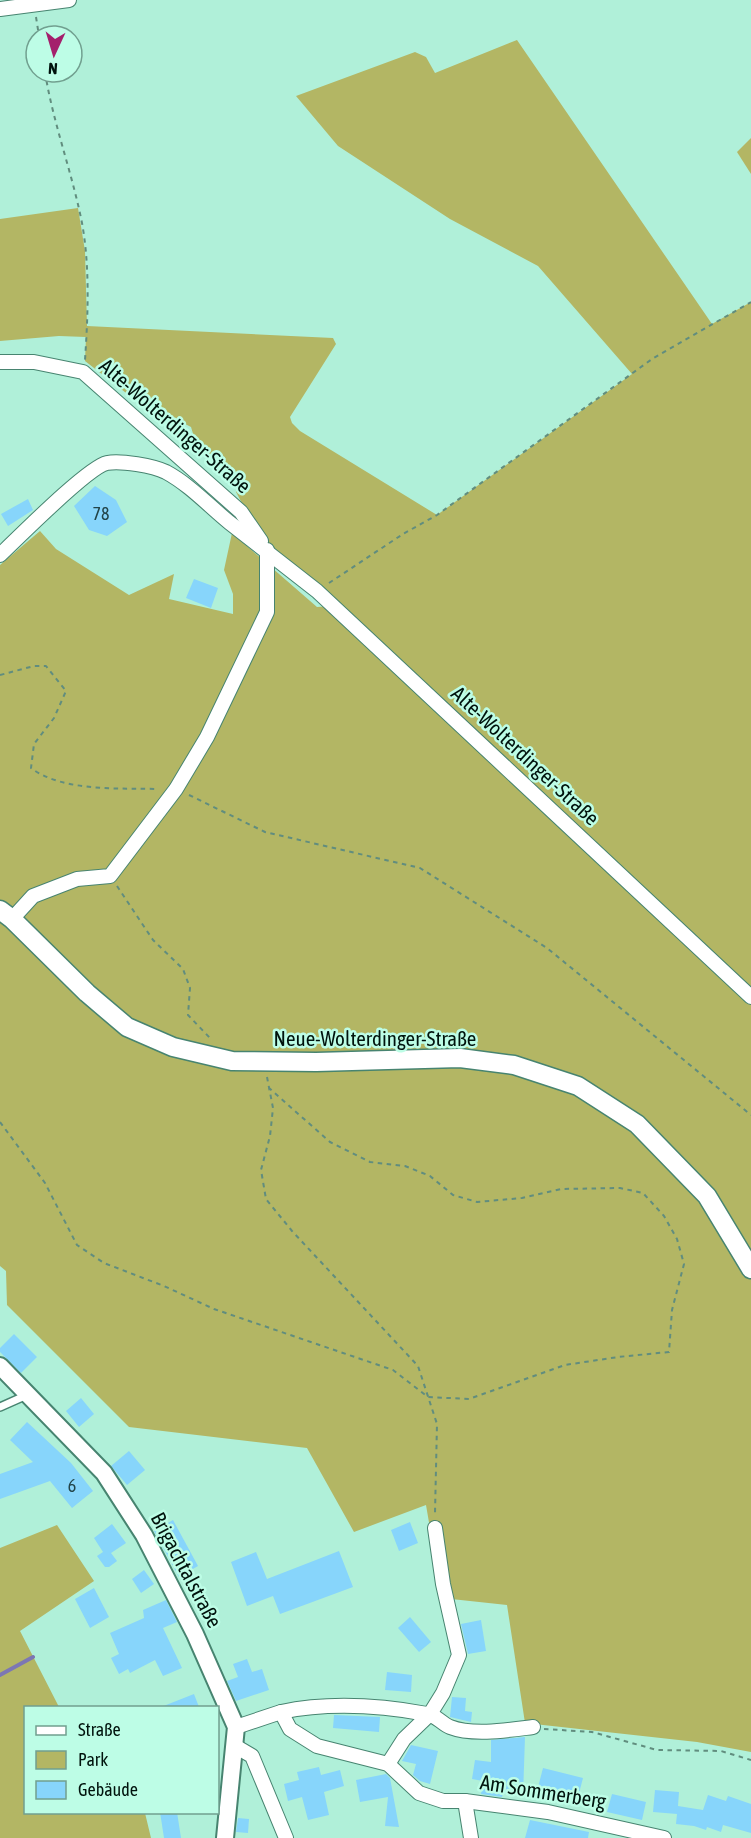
<svg xmlns="http://www.w3.org/2000/svg" width="751" height="1838" viewBox="0 0 751 1838" font-family="'Asap Condensed',sans-serif">
<style>
.green{fill:#b3b664}
.lines{fill:none;stroke-linecap:round;stroke-linejoin:round}
.stream{stroke:#7c77b4;stroke-width:4}
.building{fill:#87d5fb}
.service-casing{stroke:#478470;stroke-width:10}
.minor-casing{stroke:#478470;stroke-width:16}
.tertiary-casing{stroke:#478470;stroke-width:20}
.secondary-casing{stroke:#478470;stroke-width:21}
.path{stroke:#618d7e;stroke-width:2;stroke-dasharray:4.5 4.5;stroke-linecap:butt}
.service{stroke:#fff;stroke-width:7}
.minor{stroke:#fff;stroke-width:14}
.tertiary{stroke:#fff;stroke-width:16}
.secondary{stroke:#fff;stroke-width:18}
.labels{text-anchor:middle;stroke-width:5;stroke-linejoin:round;paint-order:stroke}
.number-label{font-size:18px;fill:#224448}
.street-label{font-size:21px;fill:#00130d;stroke:#bdfde6}
</style>
<rect width="100%" height="100%" fill="#b0f0d9"/>
<g class="green">
<polygon points="517,40 712,324 751,302 751,1752 697,1742 525,1723 507,1605 442,1598 426,1505 354,1532 307,1448 129,1427 7,1305 6,1271 0,1266 0,565 40,531 56,549 129,595 174,574 169,599 233,614 233,594 224,570 232,533 317,607 332,606 267,550 236,492 235,470 198,450 191,427 130,396 85,361 86,337 59,336 0,341 0,219 78,208 85,251 87,326 333,338 336,344 290,417 292,423 300,431 437,515 632,374 538,266 450,219 338,146 296,96 415,52 426,57 435,73"/>
<polygon points="751,138 751,174 737,152"/>
<polygon points="57,1525 94,1581 20,1631 59,1707 26,1708 26,1812 145,1813 151,1838 0,1838 0,1548"/>
</g>
<g class="lines">
<polyline class="stream" points="0,1675 33,1657"/>
</g>
<g class="building">
<polygon points="95,486 116,500 127,522 107,536 89,530 74,506"/>
<polygon points="28,499 33,510 8,526 1,514"/>
<polygon points="194,579 218,588 211,608 186,598"/>
<polygon points="14,1334 37,1357 21,1373 0,1352 0,1348"/>
<polygon points="81,1398 94,1414 79,1427 66,1411"/>
<polygon points="27,1422 71,1463 93,1491 72,1508 50,1481 0,1499 0,1474 33,1462 10,1440"/>
<polygon points="129,1451 145,1470 127,1485 111,1466"/>
<polygon points="173,1520 198,1566 179,1577 154,1531"/>
<polygon points="410,1522 418,1543 399,1551 391,1530"/>
<polygon points="112,1524 126,1543 111,1553 117,1561 109,1567 105,1567 97,1556 103,1552 94,1538"/>
<polygon points="339,1551 353,1587 280,1614 273,1596 247,1606 231,1562 256,1552 267,1579"/>
<polygon points="144,1570 154,1584 141,1593 132,1579"/>
<polygon points="94,1588 109,1617 90,1628 75,1599"/>
<polygon points="166,1600 177,1622 163,1628 182,1668 163,1676 155,1660 130,1673 128,1669 119,1674 111,1658 119,1654 110,1633 144,1618 143,1610"/>
<polygon points="410,1617 431,1642 419,1652 398,1628"/>
<polygon points="481,1620 486,1651 468,1654 461,1624"/>
<polygon points="247,1659 252,1672 262,1669 269,1690 236,1701 227,1681 238,1677 233,1664"/>
<polygon points="387,1672 412,1675 411,1692 385,1690"/>
<polygon points="194,1694 199,1707 161,1707"/>
<polygon points="452,1697 466,1698 465,1711 472,1712 471,1722 450,1717"/>
<polygon points="334,1715 380,1717 379,1732 333,1728"/>
<polygon points="525,1737 523,1796 503,1793 502,1797 481,1794 483,1781 472,1779 475,1760 491,1762 491,1740"/>
<polygon points="411,1745 438,1751 430,1784 420,1781 413,1775 416,1764 402,1761"/>
<polygon points="319,1767 321,1775 340,1770 344,1786 324,1792 329,1815 308,1820 302,1797 288,1801 284,1784 299,1780 297,1772"/>
<polygon points="543,1768 583,1778 577,1801 537,1791"/>
<polygon points="386,1774 390,1778 399,1827 385,1826 388,1797 360,1802 356,1780"/>
<polygon points="655,1790 679,1792 678,1806 703,1810 708,1795 726,1801 728,1796 751,1804 751,1833 723,1825 721,1832 707,1827 706,1830 694,1826 676,1824 677,1814 653,1812"/>
<polygon points="612,1794 646,1802 642,1820 607,1812"/>
<polygon points="160,1812 177,1812 181,1838 164,1838"/>
<polygon points="238,1818 249,1819 248,1833 236,1832"/>
<polygon points="530,1820 589,1832 588,1838 525,1838"/>
</g>
<g class="lines">
<g class="service-casing">
<polyline id="service" points="0,1407 27,1395"/>
</g>
<g class="minor-casing">
<g id="minor">
<polyline points="0,9 69,0"/>
<polyline points="0,362 34,362 83,372 241,512 261,541"/>
<path d="M0 555C18 538 88 467 107 463 120 460 154 466 166 472 190 485 209 506 230 523 259 546 288 568 317 591L751 997"/>
<polyline points="12,919 33,896 77,879 110,876 176,789 207,737 267,612 267,550"/>
<path d="M281 1712C329 1702 378 1705 427 1714 436 1715 442 1724 450 1727 473 1736 509 1730 533 1727"/>
<polyline points="236,1727 281,1712 290,1729 317,1746 388,1764 419,1793 443,1801 465,1801 548,1812 664,1838"/>
<polyline points="235,1746 252,1756 286,1838"/>
<polyline points="388,1764 404,1739 430,1714 443,1693 459,1655 443,1584 435,1528"/>
<polyline points="465,1801 471,1838"/>
</g>
</g>
<g class="tertiary-casing">
<polyline id="tertiary" points="0,1366 104,1473 144,1535 195,1634 236,1727 225,1838"/>
</g>
<g class="secondary-casing">
<polyline id="secondary" points="0,910 12,919 87,993 127,1027 173,1047 232,1061 316,1062 460,1058 514,1065 578,1086 637,1124 707,1196 751,1269"/>
</g>
<g class="path">
<polyline points="36,17 39,36"/>
<path d="M45 72C53 123 72 172 82 223 90 267 88 315 85 360"/>
<polyline points="329,583 403,534 437,515 652,359 751,302"/>
<path d="M0 675 34 666H46L66 691 54 718 34 744 31 768C63 792 119 788 158 789"/>
<polyline points="189,795 265,832 420,868 547,948 751,1115"/>
<polyline points="117,886 153,940 183,969 190,988 188,1015 210,1038"/>
<polyline points="267,1077 273,1108 270,1136 261,1170 266,1199 292,1231 418,1366 437,1424 435,1513"/>
<polyline points="0,1122 45,1183 77,1245 104,1263 164,1286 214,1309 393,1370 428,1397 469,1399 565,1365 618,1357 669,1352 672,1310 684,1264 677,1239 664,1216 643,1193 620,1188 561,1189 522,1198 477,1202 453,1195 430,1176 405,1166 370,1162 330,1142 269,1088"/>
<polyline points="544,1729 592,1732 657,1750 721,1751 751,1760"/>
</g>
<use href="#service" class="service"/>
<use href="#minor" class="minor"/>
<use href="#tertiary" class="tertiary"/>
<use href="#secondary" class="secondary"/>
</g>
<g class="labels">
<g class="number-label">
<text x="101" y="520">78</text>
<text x="72" y="1492">6</text>
</g>
<g class="street-label">
<text transform="translate(175 426) rotate(41)" y="7">Alte-Wolterdinger-Straße</text>
<text transform="translate(525 756) rotate(43)" y="7">Alte-Wolterdinger-Straße</text>
<text x="375" y="1046">Neue-Wolterdinger-Straße</text>
<text transform="translate(186 1570) rotate(62)" y="7">Brigachtalstraße</text>
<text transform="translate(543 1792) rotate(9)" y="7">Am Sommerberg</text>
</g>
</g>
<rect x="24" y="1706" width="195" height="108" fill="#bdfde6" stroke="#719f8f" stroke-width="1.5"/>
<rect x="36" y="1726" width="30" height="9" fill="#ffffff" stroke="#719f8f" stroke-width="1.5"/>
<text x="78" y="1736" font-size="18" fill="#00130d">Straße</text>
<rect x="36" y="1751" width="30" height="18" fill="#b3b664" stroke="#719f8f" stroke-width="1.5"/>
<text x="78" y="1766" font-size="18" fill="#00130d">Park</text>
<rect x="36" y="1781" width="30" height="18" fill="#87d5fb" stroke="#719f8f" stroke-width="1.5"/>
<text x="78" y="1796" font-size="18" fill="#00130d">Gebäude</text>
<g transform="translate(54 54) rotate(184)"><circle r="28" fill="#bdfde6" stroke="#719f8f" stroke-width="1.5"/>
<path d="M0-4.5L10 22L0 15L-10 22Z" fill="#a4206c"/>
<text y="-9" font-size="16" font-weight="bold" text-anchor="middle" fill="#00130d">N</text>
</g>
</svg>
